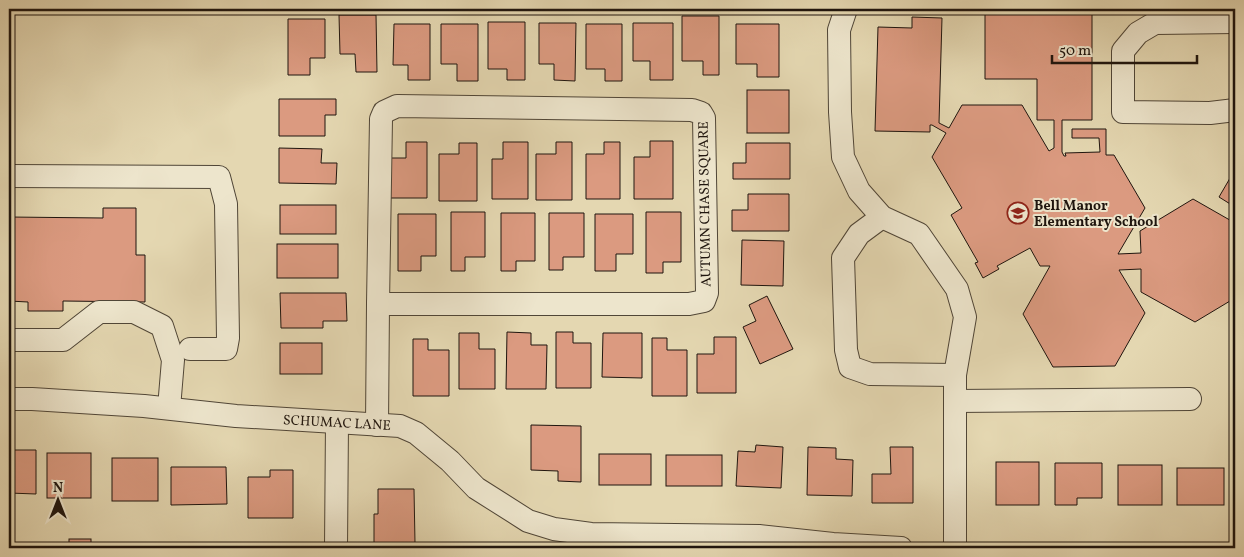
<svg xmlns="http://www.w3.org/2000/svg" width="1244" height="557" viewBox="0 0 1244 557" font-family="Vollkorn,serif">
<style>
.building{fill:#db9a80;stroke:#1f150e}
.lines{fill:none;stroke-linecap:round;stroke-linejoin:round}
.minor-casing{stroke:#504637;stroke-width:24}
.minor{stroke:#ede5cc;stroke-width:22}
.labels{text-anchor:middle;stroke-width:4;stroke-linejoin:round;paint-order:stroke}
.street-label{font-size:14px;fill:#1f150e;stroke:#ede5cc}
.poi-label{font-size:14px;font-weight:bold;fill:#1f150e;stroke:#ede5cc;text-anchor:start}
</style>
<rect width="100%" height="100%" fill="#e4d7b1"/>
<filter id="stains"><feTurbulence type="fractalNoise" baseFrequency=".004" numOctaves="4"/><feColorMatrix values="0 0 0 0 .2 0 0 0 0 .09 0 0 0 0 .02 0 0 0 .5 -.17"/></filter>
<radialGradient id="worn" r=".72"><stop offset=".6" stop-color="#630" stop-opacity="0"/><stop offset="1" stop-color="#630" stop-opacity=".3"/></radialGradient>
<g class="building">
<polygon points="985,9 1092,9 1092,120 1062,120 1062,152 1064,156 1066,156 1065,153 1100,152 1099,138 1072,138 1072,129 1106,129 1106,155 1114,155 1145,208 1118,254 1141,253 1140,231 1193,199 1235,223 1235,298 1195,322 1141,292 1141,269 1119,270 1145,313 1115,366 1053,367 1023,314 1050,266 1040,266 1030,248 997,266 999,269 983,278 975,263 978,262 951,215 962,208 932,157 946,133 932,125 930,125 930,132 875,131 878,27 912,28 912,17 942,18 939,123 949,128 962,105 1022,105 1049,151 1054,148 1054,120 1037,120 1037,79 985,79"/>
<polygon points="339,15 376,15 377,72 356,72 355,54 340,54"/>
<polygon points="682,16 719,16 719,75 703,75 703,61 682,61"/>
<polygon points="288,19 325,19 325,58 310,58 310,75 288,75"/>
<polygon points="488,22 525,22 525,80 507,80 507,69 488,69"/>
<polygon points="539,23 576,23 575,81 554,80 554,64 539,64"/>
<polygon points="633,23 673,23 673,80 650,80 650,61 633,61"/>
<polygon points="394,24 430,24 430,80 408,80 408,65 393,65"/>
<polygon points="441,24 478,24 478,81 457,81 457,64 441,64"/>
<polygon points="586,24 622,24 622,81 605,81 605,69 586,69"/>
<polygon points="736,24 779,24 779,77 757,77 757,64 736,64"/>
<rect x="747" y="90" width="42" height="43"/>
<polygon points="279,99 336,99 336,115 325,115 325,136 279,136"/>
<polygon points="650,141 673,141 673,199 634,199 634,157 650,157"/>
<polygon points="406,142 427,142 427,198 388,198 388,158 406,158"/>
<polygon points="503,142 528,142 528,199 492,199 492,159 503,159"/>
<polygon points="556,142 572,142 572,200 536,200 536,154 556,154"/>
<polygon points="604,142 620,142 620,199 586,199 586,154 604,154"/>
<polygon points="459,143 477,143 477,201 439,201 439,154 459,154"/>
<polygon points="746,143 790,143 790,179 733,179 733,163 746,163"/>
<polygon points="279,148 322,149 321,163 337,163 336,184 279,183"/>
<polygon points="1233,173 1235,174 1235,207 1219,197"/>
<polygon points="748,194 789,194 789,231 732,231 732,210 748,210"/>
<rect x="280" y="205" width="56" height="29"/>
<polygon points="103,208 136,208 136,255 145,255 145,302 63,301 63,311 28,311 28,302 9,301 9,217 103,218"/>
<polygon points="451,212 485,212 485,257 465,257 465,271 451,271"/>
<polygon points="646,212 681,212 681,262 663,262 663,273 646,273"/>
<polygon points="501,213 535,213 535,261 516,261 516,271 501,271"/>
<polygon points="549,213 584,213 584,257 563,257 563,270 549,270"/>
<polygon points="398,214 436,214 436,256 421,256 421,271 398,271"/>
<polygon points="595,214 633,214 633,254 616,254 616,271 595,271"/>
<polygon points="742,240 784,241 783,286 741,285"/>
<rect x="277" y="244" width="61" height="34"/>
<polygon points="280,293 346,293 347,321 323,321 323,328 281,328"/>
<polygon points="767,296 793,349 760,364 743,327 756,321 749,305"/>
<polygon points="507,332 531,333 531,345 547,345 546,389 506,389"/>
<polygon points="556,332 573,332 573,343 591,343 591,388 556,388"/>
<polygon points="459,333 479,333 479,349 495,349 495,389 459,389"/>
<polygon points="603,333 642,333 642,378 602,377"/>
<polygon points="714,337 736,337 736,393 697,393 697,354 714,354"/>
<polygon points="652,338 667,338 667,350 687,350 687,396 652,396"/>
<polygon points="413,339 428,339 428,350 449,350 449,396 413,396"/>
<rect x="280" y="343" width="42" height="31"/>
<polygon points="531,425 581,426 581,482 558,481 558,471 531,470"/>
<polygon points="756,445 783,447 781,488 736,486 738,451 755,452"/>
<polygon points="808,447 836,448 836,459 853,460 852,496 807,495"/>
<polygon points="890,447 913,447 913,503 872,503 872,474 891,474"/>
<polygon points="9,450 36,450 36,494 9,493"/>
<rect x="47" y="453" width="44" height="45"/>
<rect x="599" y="454" width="52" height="31"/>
<rect x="666" y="455" width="56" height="31"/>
<rect x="112" y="458" width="46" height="43"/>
<rect x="996" y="462" width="43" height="43"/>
<polygon points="1055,463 1102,463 1102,498 1077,498 1077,505 1055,505"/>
<rect x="1118" y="465" width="44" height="40"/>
<polygon points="171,467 226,467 227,504 171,505"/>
<rect x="1177" y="468" width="47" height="37"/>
<polygon points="270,470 293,470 293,518 248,518 248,477 270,477"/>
<polygon points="378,489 414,489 415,543 374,543 374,514 378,514"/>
<rect x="69" y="539" width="22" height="9"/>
</g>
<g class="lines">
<g class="minor-casing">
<g id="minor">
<polyline points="846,9 839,30 840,112 843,157 859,191 882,217 919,234 957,289 965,317 955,375 955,548"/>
<polyline points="1235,22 1155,23 1138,33 1123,51 1123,112 1210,113 1235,110"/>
<polygon points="397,106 692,110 701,113 704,118 707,293 704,301 689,304 378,304 381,119 384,112"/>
<polyline points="9,176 219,177 226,204 228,338 226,349 190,349"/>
<polyline points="882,217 859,234 843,258 846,350 850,367 870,374 955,375"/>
<polyline points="9,340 63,340 99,312 134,312 162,326 173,360 169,408"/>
<polyline points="9,399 32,399 144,406 236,416 400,426 416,433 450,461 476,488 528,521 554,529 591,534 759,536 833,544 901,548"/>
<polyline points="955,401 1190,399"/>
<polyline points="377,425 378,304"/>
<polyline points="336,548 337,422"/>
</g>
</g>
<use href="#minor" class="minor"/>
</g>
<defs>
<g id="school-ring" transform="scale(1.125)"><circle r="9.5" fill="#ede5cc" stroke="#8f2418" stroke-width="1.5"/><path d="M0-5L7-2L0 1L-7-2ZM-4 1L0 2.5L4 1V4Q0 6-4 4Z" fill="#8f2418"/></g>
</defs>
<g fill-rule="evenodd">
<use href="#school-ring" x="1018" y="213"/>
</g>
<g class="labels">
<g class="street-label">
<text transform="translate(704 204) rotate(-91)" y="5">AUTUMN CHASE SQUARE</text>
<text transform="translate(337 422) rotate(3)" y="5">SCHUMAC LANE</text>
</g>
<g class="poi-label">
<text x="1034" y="210">Bell Manor<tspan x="1034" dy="16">Elementary School</tspan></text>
</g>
</g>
<rect width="1244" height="557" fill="none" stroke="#e4d7b1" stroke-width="30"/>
<rect x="10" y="10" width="1224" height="537" fill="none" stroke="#1f150e" stroke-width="2.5"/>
<rect x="15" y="15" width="1214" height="527" fill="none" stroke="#1f150e"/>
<g transform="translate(58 500)" stroke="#ede5cc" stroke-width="4" paint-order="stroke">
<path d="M0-4L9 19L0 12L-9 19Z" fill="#1f150e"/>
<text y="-8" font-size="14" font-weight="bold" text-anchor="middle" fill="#1f150e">N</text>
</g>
<path d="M1052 55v8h145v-8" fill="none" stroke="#1f150e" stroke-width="2.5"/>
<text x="1059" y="55" font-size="15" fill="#1f150e" stroke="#ede5cc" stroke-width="4" paint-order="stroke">50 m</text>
<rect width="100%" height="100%" filter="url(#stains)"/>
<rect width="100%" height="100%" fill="url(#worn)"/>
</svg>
